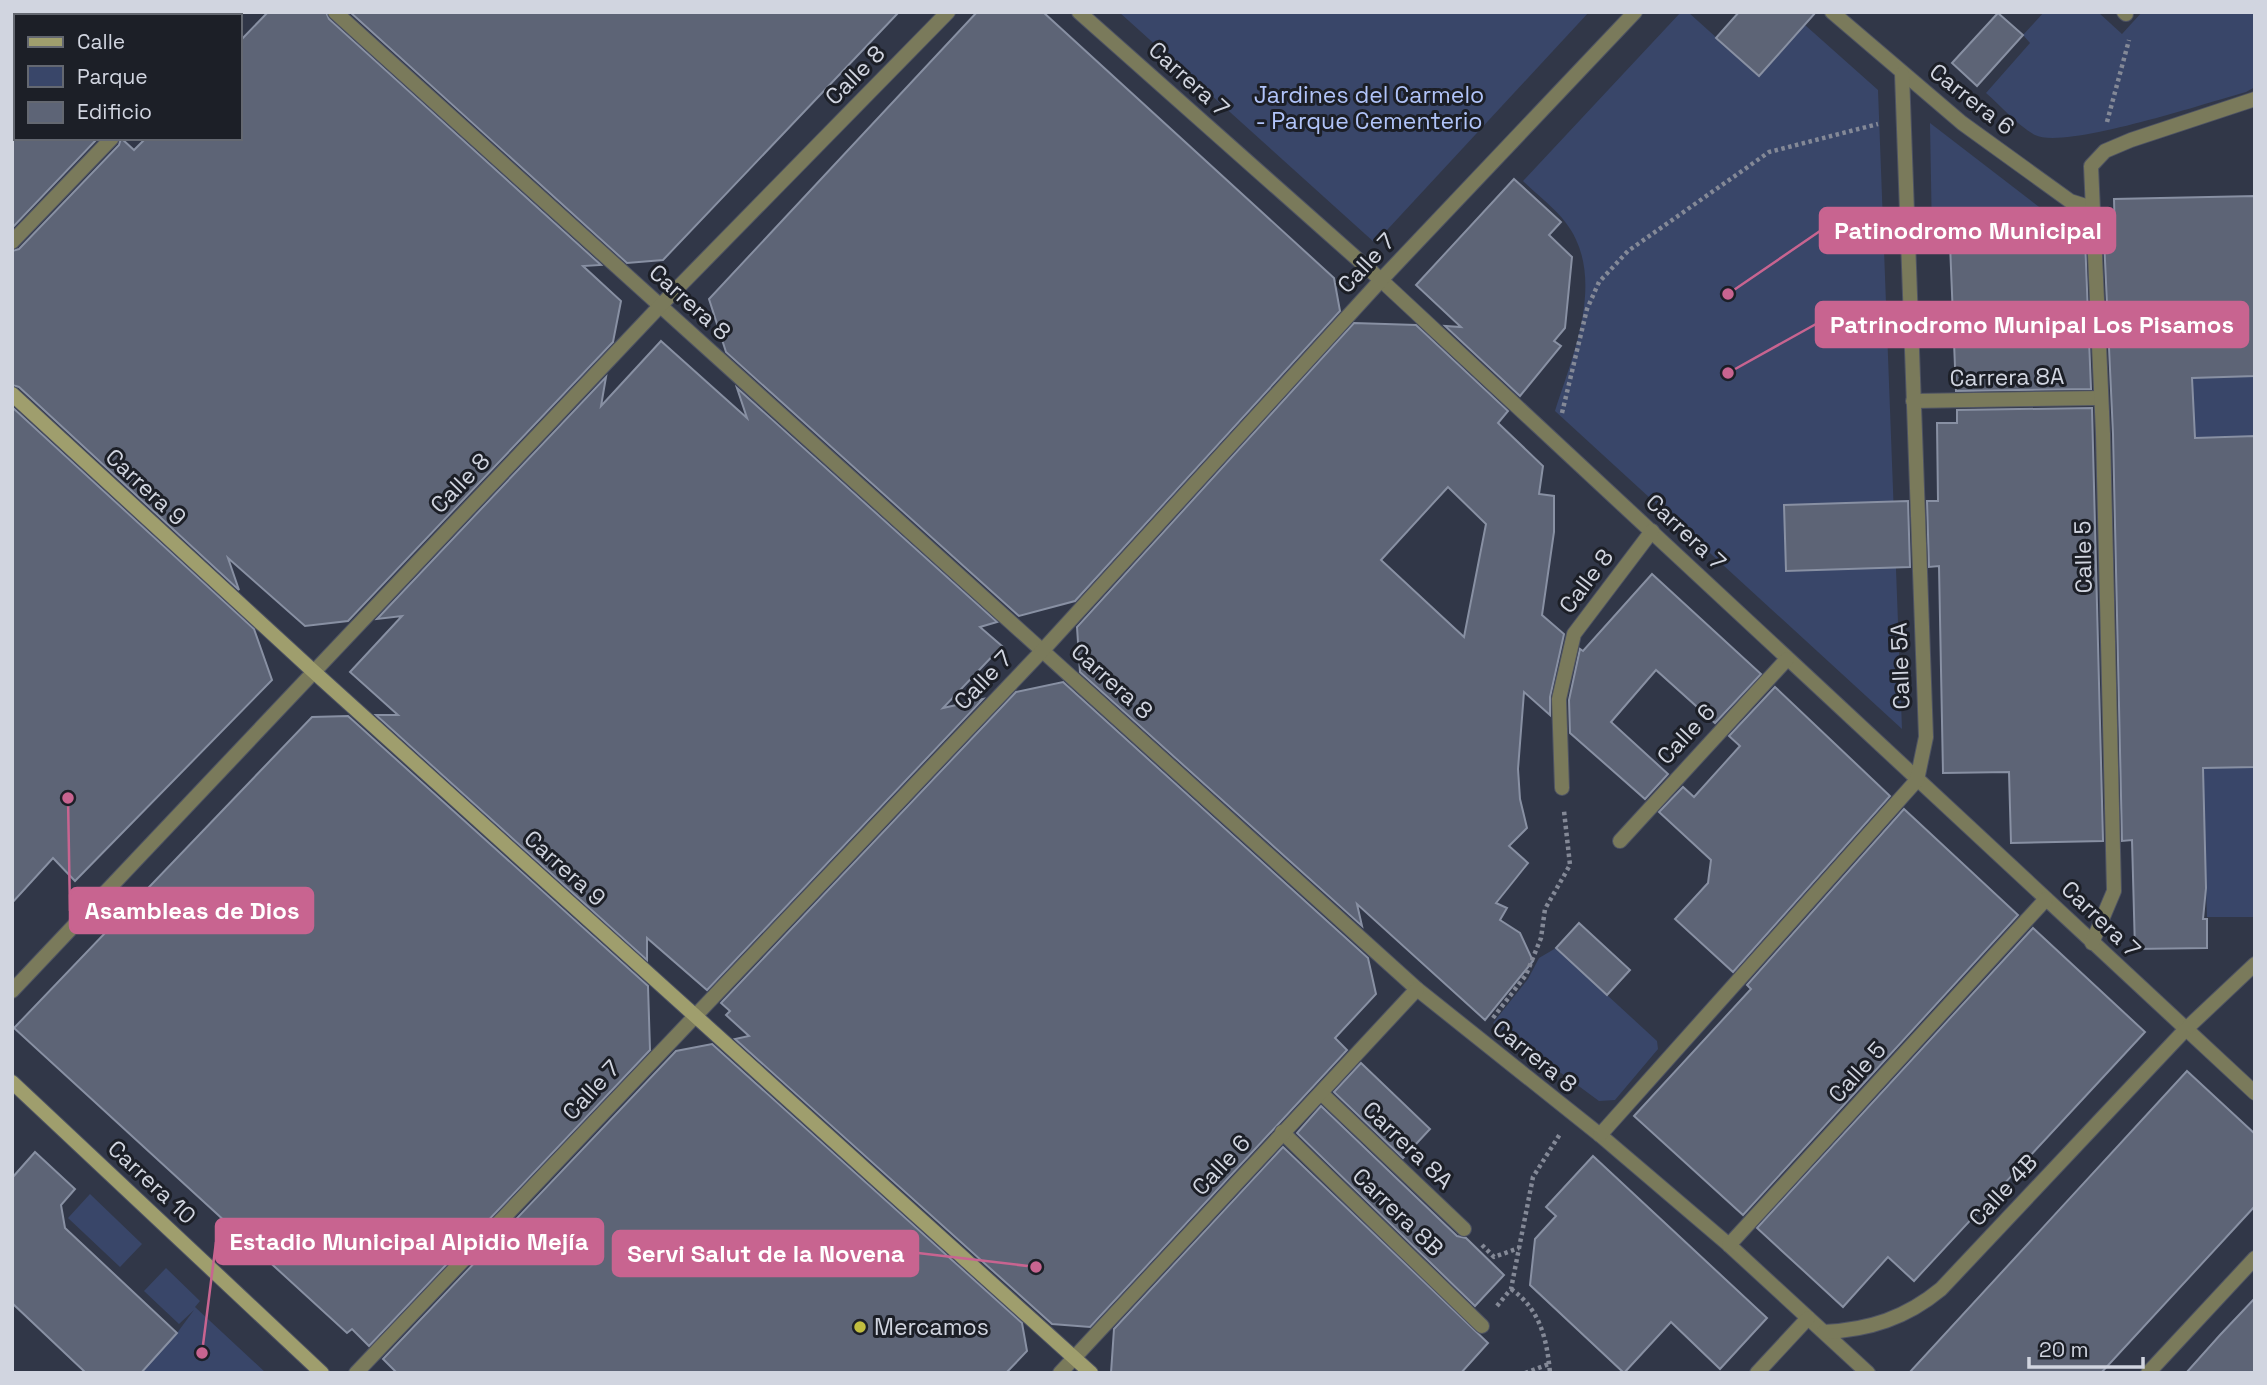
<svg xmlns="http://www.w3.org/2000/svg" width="2267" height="1385" viewBox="0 0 2267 1385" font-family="'Space Grotesk',sans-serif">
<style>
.green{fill:#394669}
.building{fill:#5d6476;stroke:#8890a3;stroke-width:2;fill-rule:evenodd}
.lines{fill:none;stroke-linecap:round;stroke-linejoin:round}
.street-casing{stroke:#4e5363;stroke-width:16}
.secondary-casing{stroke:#4e5363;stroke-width:16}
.path{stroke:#848997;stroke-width:4.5;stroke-dasharray:3.5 3.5;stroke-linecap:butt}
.street{stroke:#7a7a5b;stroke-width:14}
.secondary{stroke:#9f9e6d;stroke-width:14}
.poi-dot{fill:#c1bd3f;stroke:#1c1f27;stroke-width:2.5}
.labels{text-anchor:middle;stroke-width:6;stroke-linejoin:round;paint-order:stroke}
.street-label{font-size:23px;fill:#d1d5e0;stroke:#1c1f27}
.park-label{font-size:23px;fill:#b1c4f9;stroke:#1c1f27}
.poi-label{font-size:23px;fill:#d1d5e0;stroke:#1c1f27;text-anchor:start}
.leader{fill:none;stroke:#c86490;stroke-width:2.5}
.callout-dot{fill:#c86490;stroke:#1c1f27;stroke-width:2.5}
.callout{fill:#c86490;stroke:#c86490;stroke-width:2.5}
.callout-label{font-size:24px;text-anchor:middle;font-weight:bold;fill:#fff}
</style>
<rect width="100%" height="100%" fill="#313748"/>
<g class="green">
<polygon points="1119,12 1589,12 1375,243"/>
<path d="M1681 12H1688L1759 76 1805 25 1878 90 1902 729 1555 411C1573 355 1607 277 1566 223 1555 208 1537 195 1523 181Z"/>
<path d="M2044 12H2098L2122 34 2142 12H2255V87L2246 92C2209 102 2065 150 2035 135 2018 126 2001 106 1986 93L2030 43 2023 35Z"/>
<polygon points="1930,123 2065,227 2066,230 1932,236"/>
<polygon points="2255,376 2255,436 2193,438 2192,378"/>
<polygon points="2255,767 2255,917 2207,917 2202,768"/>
<polygon points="1556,948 1657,1041 1658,1049 1615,1100 1599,1101 1493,1023 1528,979 1539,958"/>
<polygon points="90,1194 142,1244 120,1267 68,1218"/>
<polygon points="166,1268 200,1301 195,1307 266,1373 141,1373 177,1333 194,1310 179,1324 144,1291"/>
</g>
<g class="building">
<polygon points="268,12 326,12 329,19 601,265 583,266 621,301 613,342 348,621 305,626 228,558 239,590 19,387 12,385 12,251 19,249 119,145 121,138 134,150 146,138 240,138 240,41"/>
<polygon points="350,12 899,12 663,260 627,263"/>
<polygon points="977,12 1043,12 1334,278 1340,311 1075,601 1019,616 726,352 709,299"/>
<polygon points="1739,12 1816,12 1759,76 1716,38"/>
<polygon points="1998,13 2023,35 1977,86 1952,63"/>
<polygon points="12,138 98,138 12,228"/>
<polygon points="1514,179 1561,222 1549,235 1572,257 1565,328 1554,341 1561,346 1520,396 1445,326 1461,327 1416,285"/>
<polygon points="2255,196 2255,376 2192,378 2195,438 2255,436 2255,767 2203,768 2206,888 2203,919 2207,919 2207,948 2135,949 2132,840 2122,841 2113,434 2104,239 2115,238 2114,199"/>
<polygon points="2085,239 2091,389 1956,391 1950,244"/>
<path d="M1354 323 1416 325 1508 411 1498 423 1543 466 1539 494 1554 496V532L1542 615 1564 634 1550 697V715L1524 692 1518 769 1520 799 1527 828 1509 846 1528 863 1496 903 1507 908 1500 920 1520 933 1533 961 1485 1020 1357 904 1362 926 1080 672 1077 627ZM1448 487 1486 524 1464 637 1381 560Z"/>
<polygon points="661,341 747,418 737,388 997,622 980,627 1002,646 943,708 983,699 707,990 647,938 647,960 376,715 398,715 350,672 402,616 377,619 606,377 601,406"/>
<polygon points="12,407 254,629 272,680 75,881 53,858 12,903"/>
<polygon points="2092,408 2103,841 2011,843 2009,772 1943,773 1939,566 1929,567 1927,501 1938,501 1937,423 1957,423 1957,410"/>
<polygon points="1908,501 1910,567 1786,571 1784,505"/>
<polygon points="1652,574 1761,674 1715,723 1656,670 1611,722 1668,774 1645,799 1570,733 1569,700 1580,649 1583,651"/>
<polygon points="1063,682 1368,958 1376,994 1335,1038 1347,1050 1090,1327 1052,1324 735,1039 749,1036 726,1015 730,1011 721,1003 1016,692"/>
<polygon points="1775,687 1890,796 1733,972 1675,919 1708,883 1711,860 1659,812 1683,787 1694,797 1740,746 1729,736"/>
<polygon points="348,716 648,986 650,1050 369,1346 352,1329 347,1333 14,1028 312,717"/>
<polygon points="1904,809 2018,915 1743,1215 1634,1116 1751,989 1747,985"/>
<polygon points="1579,923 1630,970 1607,995 1556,948"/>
<polygon points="2033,928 2145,1032 1914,1281 1888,1257 1843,1307 1757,1228"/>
<polygon points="712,1044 1022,1323 1027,1351 1006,1373 397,1373 383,1359 676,1051"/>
<polygon points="1361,1063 1430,1129 1403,1158 1334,1092"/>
<polygon points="2187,1071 2255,1134 2255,1206 2101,1373 1909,1373"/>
<polygon points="1321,1106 1457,1236 1466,1238 1504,1275 1475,1306 1297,1133"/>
<polygon points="1283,1147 1488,1343 1461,1373 1111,1373 1114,1329"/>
<polygon points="35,1152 75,1189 61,1205 65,1228 177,1333 141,1373 86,1373 12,1303 12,1178"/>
<polygon points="1593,1156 1767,1318 1720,1369 1671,1322 1624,1373 1530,1285 1535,1239 1556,1216 1546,1207"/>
<polygon points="2255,1298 2255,1373 2186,1373 2220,1335"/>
</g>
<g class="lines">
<g class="street-casing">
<g id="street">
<polyline points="335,12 1417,989 1600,1135 1729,1245 1868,1373"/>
<polyline points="1079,12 1381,280 2255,1093"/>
<polyline points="1832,12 1962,123 2070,201 2092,208"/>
<polyline points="2124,12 2126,14"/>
<polyline points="230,16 233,12"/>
<polyline points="12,242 112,138"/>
<polyline points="1913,401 2100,398"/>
<polyline points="1562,788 1559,699 1574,634 1652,531"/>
<polyline points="1620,841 1787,659"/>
<polyline points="2092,943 2114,891 2103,434 2091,166 2105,151 2131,140 2255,99"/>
<polyline points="12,991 660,306 948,12"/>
<polyline points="1321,1093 1464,1229"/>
<polyline points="1282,1132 1482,1326"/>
<polyline points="1600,1135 1917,780 1926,737 1902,74"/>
<polyline points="1729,1245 2046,899"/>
<path d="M1824 1332C1869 1330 1906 1318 1941 1289L2185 1030 2255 964"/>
<polyline points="356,1373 1043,650 1381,280 1635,12"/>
<polyline points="1060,1373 1417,989"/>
<polyline points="1757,1373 1808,1318"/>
<polyline points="2148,1373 2255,1258"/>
</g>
</g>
<g class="secondary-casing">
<g id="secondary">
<polyline points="12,394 313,671 1091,1373"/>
<polyline points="12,1082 322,1373"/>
</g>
</g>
<g class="path">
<polyline points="2107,122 2129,40"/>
<polyline points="1935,239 2070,232"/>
<polyline points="1562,413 1587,309 1599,282 1628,251 1769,152 1878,124"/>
<polyline points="1493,1018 1526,975 1541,938 1545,909 1570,865 1564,811"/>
<polyline points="1482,1245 1494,1257 1519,1248"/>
<path d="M1511 1289C1540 1309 1547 1339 1550 1373"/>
<polyline points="1497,1306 1511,1289 1533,1177 1560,1134"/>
<polyline points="1525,1373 1549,1364"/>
</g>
<use href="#street" class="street"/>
<use href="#secondary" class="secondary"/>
</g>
<circle class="poi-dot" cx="860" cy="1327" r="7"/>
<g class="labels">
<g class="street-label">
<text transform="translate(855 75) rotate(-45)" y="8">Calle 8</text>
<text transform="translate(1189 79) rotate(42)" y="8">Carrera 7</text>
<text transform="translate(1972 99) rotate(38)" y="8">Carrera 6</text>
<text transform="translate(1366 263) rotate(-47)" y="8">Calle 7</text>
<text transform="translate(690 302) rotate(42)" y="8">Carrera 8</text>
<text transform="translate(2007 377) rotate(-1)" y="8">Carrera 8A</text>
<text transform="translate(460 483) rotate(-46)" y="8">Calle 8</text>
<text transform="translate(146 487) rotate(43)" y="8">Carrera 9</text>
<text transform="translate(1686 532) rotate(43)" y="8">Carrera 7</text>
<text transform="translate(2083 557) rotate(-91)" y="8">Calle 5</text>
<text transform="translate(1586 581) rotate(-53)" y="8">Calle 8</text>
<text transform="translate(1900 666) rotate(-92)" y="8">Calle 5A</text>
<text transform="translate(983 680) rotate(-46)" y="8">Calle 7</text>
<text transform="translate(1112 681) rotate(42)" y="8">Carrera 8</text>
<text transform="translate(1686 734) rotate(-47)" y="8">Calle 6</text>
<text transform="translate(565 868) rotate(42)" y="8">Carrera 9</text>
<text transform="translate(2101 919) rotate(44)" y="8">Carrera 7</text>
<text transform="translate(1535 1056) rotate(39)" y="8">Carrera 8</text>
<text transform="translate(1857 1072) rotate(-48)" y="8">Calle 5</text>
<text transform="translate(591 1090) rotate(-47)" y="8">Calle 7</text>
<text transform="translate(1408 1145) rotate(44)" y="8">Carrera 8A</text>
<text transform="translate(1221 1165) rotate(-47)" y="8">Calle 6</text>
<text transform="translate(152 1182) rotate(43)" y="8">Carrera 10</text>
<text transform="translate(2003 1190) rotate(-47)" y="8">Calle 4B</text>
<text transform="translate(1398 1212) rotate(44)" y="8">Carrera 8B</text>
</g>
<g class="park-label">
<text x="1369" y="103">Jardines del Carmelo<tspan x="1369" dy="26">- Parque Cementerio</tspan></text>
</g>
<g class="poi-label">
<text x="874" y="1335">Mercamos</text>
</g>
</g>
<path class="leader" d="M1728 294L1820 231M1728 373L1816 324M68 798L70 911M202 1353L216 1242M1036 1267L918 1253"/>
<g class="callout-dot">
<circle cx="1728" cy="294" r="7"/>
<circle cx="1728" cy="373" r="7"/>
<circle cx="68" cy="798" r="7"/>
<circle cx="202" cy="1353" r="7"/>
<circle cx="1036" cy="1267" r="7"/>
</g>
<g class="callout">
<rect x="1820" y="208" width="295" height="45" rx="7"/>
<rect x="1816" y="302" width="432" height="45" rx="7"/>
<rect x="70" y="888" width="243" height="45" rx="7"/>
<rect x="216" y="1219" width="387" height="45" rx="7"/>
<rect x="613" y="1231" width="305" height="45" rx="7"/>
</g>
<g class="callout-label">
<text x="1968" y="239">Patinodromo Municipal</text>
<text x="2032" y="333">Patrinodromo Munipal Los Pisamos</text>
<text x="192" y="919">Asambleas de Dios</text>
<text x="409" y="1250">Estadio Municipal Alpidio Mejía</text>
<text x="766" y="1262">Servi Salut de la Novena</text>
</g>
<rect width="2267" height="1385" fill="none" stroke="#d1d5e0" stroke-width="28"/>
<rect x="14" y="14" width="228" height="126" fill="#1c1f27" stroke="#646871" stroke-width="2"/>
<rect x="28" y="37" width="35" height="10" fill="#9f9e6d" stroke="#646871" stroke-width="2"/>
<text x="77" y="49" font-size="21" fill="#d1d5e0">Calle</text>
<rect x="28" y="66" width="35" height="21" fill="#394669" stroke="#646871" stroke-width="2"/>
<text x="77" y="84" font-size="21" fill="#d1d5e0">Parque</text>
<rect x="28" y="102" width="35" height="21" fill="#5d6476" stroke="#646871" stroke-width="2"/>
<text x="77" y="119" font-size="21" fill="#d1d5e0">Edificio</text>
<path d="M2029 1357v10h114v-10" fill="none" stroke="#d1d5e0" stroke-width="3.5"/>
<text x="2039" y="1357" font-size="21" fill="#d1d5e0" stroke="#1c1f27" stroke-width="5" paint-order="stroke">20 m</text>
</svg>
